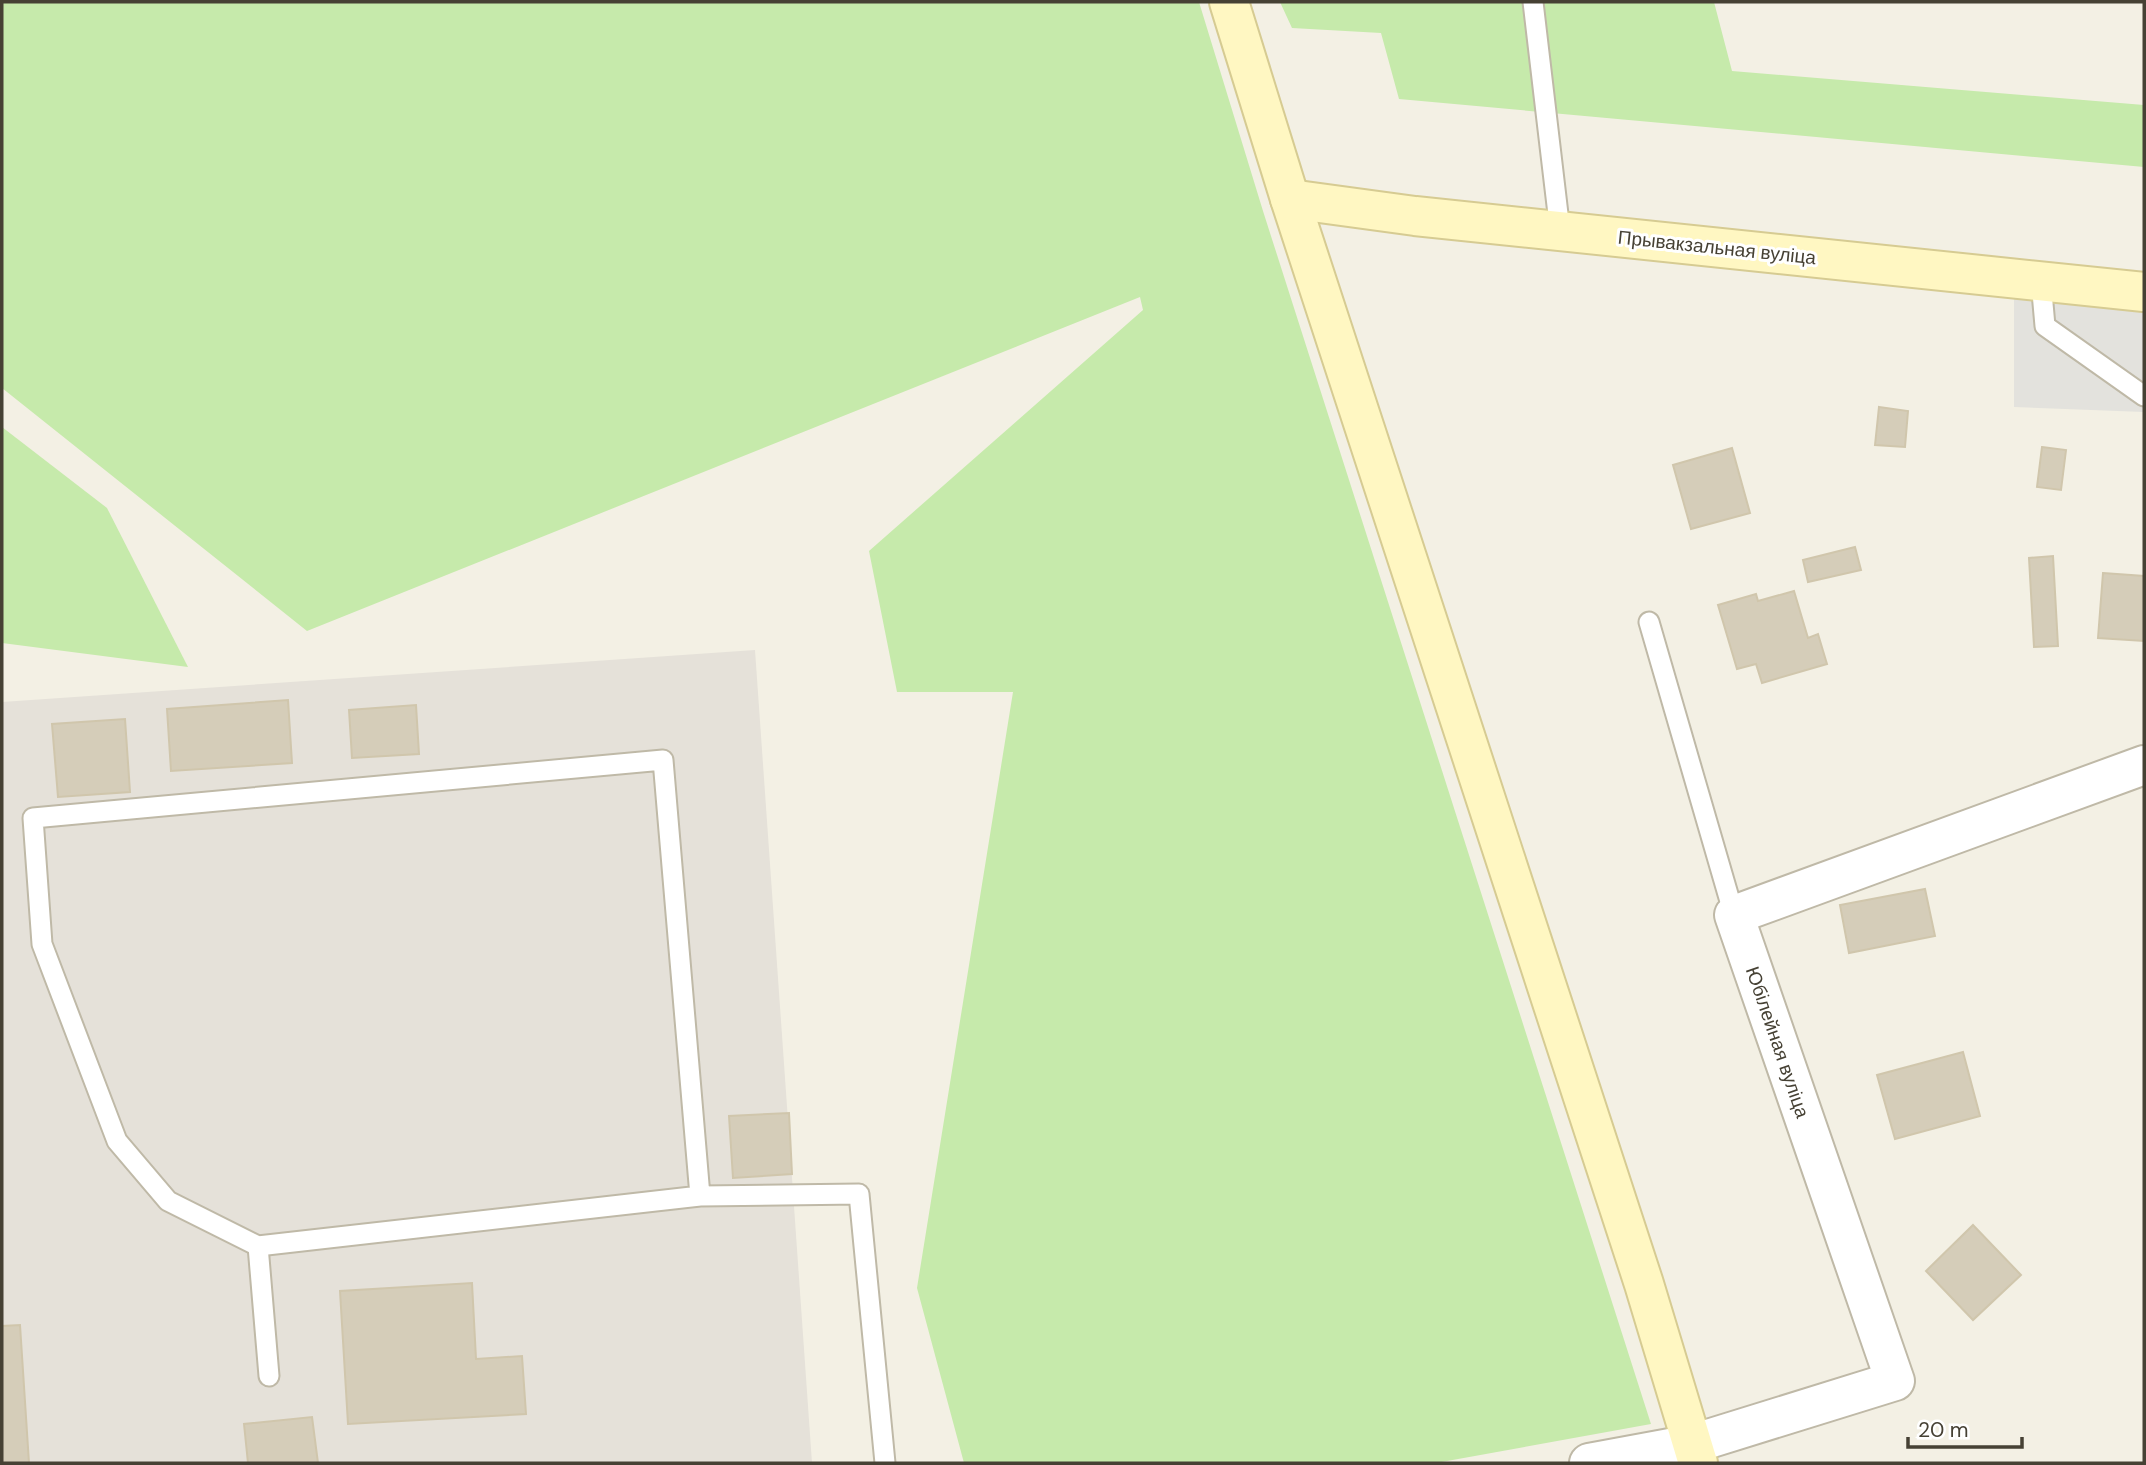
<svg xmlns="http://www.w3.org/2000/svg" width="2146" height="1465" viewBox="0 0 2146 1465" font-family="'DM Sans',sans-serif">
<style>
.industrial{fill:#e5e1d9}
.green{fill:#c6eaab}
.parking{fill:#e3e2dd}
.building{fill:#d5cdb9;stroke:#d0c6ac;stroke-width:2}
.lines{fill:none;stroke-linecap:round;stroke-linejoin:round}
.lane-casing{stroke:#bfb9a7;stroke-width:23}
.street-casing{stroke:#bfb9a7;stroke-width:42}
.secondary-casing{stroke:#d6cb92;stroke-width:42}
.lane{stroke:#fff;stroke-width:19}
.street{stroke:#fff;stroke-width:38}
.secondary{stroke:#fff7c2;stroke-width:38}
.labels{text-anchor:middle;stroke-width:6;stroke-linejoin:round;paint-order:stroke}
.street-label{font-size:19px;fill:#464134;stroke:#fff}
</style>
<rect width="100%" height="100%" fill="#f3f0e4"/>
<polygon class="industrial" points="755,650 812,1463 2,1463 2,702"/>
<g class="green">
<polygon points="2,2 1199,2 1263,211 1651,1424 1436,1463 964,1463 917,1288 1013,692 897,692 869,551 1143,310 1140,297 307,631 2,388"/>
<polygon points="1280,2 1714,2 1732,71 2144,105 2144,167 1399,99 1381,33 1292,28"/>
<polygon points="2,427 107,508 188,667 2,643"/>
</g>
<polygon class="parking" points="2014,291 2144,306 2144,412 2014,407"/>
<g class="building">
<polygon points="1879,407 1908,411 1905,447 1875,445"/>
<polygon points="2042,447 2066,450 2061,490 2037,487"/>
<polygon points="1732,448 1750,513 1691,529 1673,465"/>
<polygon points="1855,547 1861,570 1808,582 1803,560"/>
<polygon points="2053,556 2058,646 2034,647 2029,558"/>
<polygon points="2103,573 2144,576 2144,641 2098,638"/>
<polygon points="1794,591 1808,638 1818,634 1827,664 1762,683 1756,664 1737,669 1718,605 1756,594 1758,601"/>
<polygon points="288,700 292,763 171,771 167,709"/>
<polygon points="416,705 419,754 352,758 349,710"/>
<polygon points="125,719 130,792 58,797 52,724"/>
<polygon points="1925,889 1935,936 1849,953 1840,905"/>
<polygon points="1963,1052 1980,1116 1895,1139 1877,1075"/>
<polygon points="789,1113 792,1174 733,1178 729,1116"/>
<polygon points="1973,1225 2021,1275 1973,1320 1926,1271"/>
<polygon points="472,1283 476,1359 522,1356 526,1414 348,1424 340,1291"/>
<polygon points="20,1325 29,1463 2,1463 2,1326"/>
<polygon points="312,1417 318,1463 248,1463 244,1424"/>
</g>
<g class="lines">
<g class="lane-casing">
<g id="lane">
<polyline points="1533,2 1560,231"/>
<polyline points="2041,281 2045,326 2144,396"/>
<polyline points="1649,622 1734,915"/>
<polyline points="700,1196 663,760 33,818 42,944 117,1141 168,1201 258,1246 700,1196 859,1194 885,1463"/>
<polyline points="258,1246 269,1376"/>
</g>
</g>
<g class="street-casing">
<polyline id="street" points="1589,1463 1692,1444 1895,1381 1734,915 2144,765"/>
</g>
<g class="secondary-casing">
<g id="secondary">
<polyline points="1229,2 1290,199 1644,1284 1698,1463"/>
<polyline points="1290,199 1415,216 2144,292"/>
</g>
</g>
<use href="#lane" class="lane"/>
<use href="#street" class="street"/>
<use href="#secondary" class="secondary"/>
</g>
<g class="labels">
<g class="street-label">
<text transform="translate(1717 247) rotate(6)" y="7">Прывакзальная вуліца</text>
<text transform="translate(1778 1042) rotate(71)" y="7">Юбілейная вуліца</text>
</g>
</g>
<rect width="2146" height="1465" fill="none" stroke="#464134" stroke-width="7"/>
<path d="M1908 1437v10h114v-10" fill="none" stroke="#464134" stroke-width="3.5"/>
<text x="1918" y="1437" font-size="21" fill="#464134" stroke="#ffffff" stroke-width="5" paint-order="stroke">20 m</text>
</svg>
